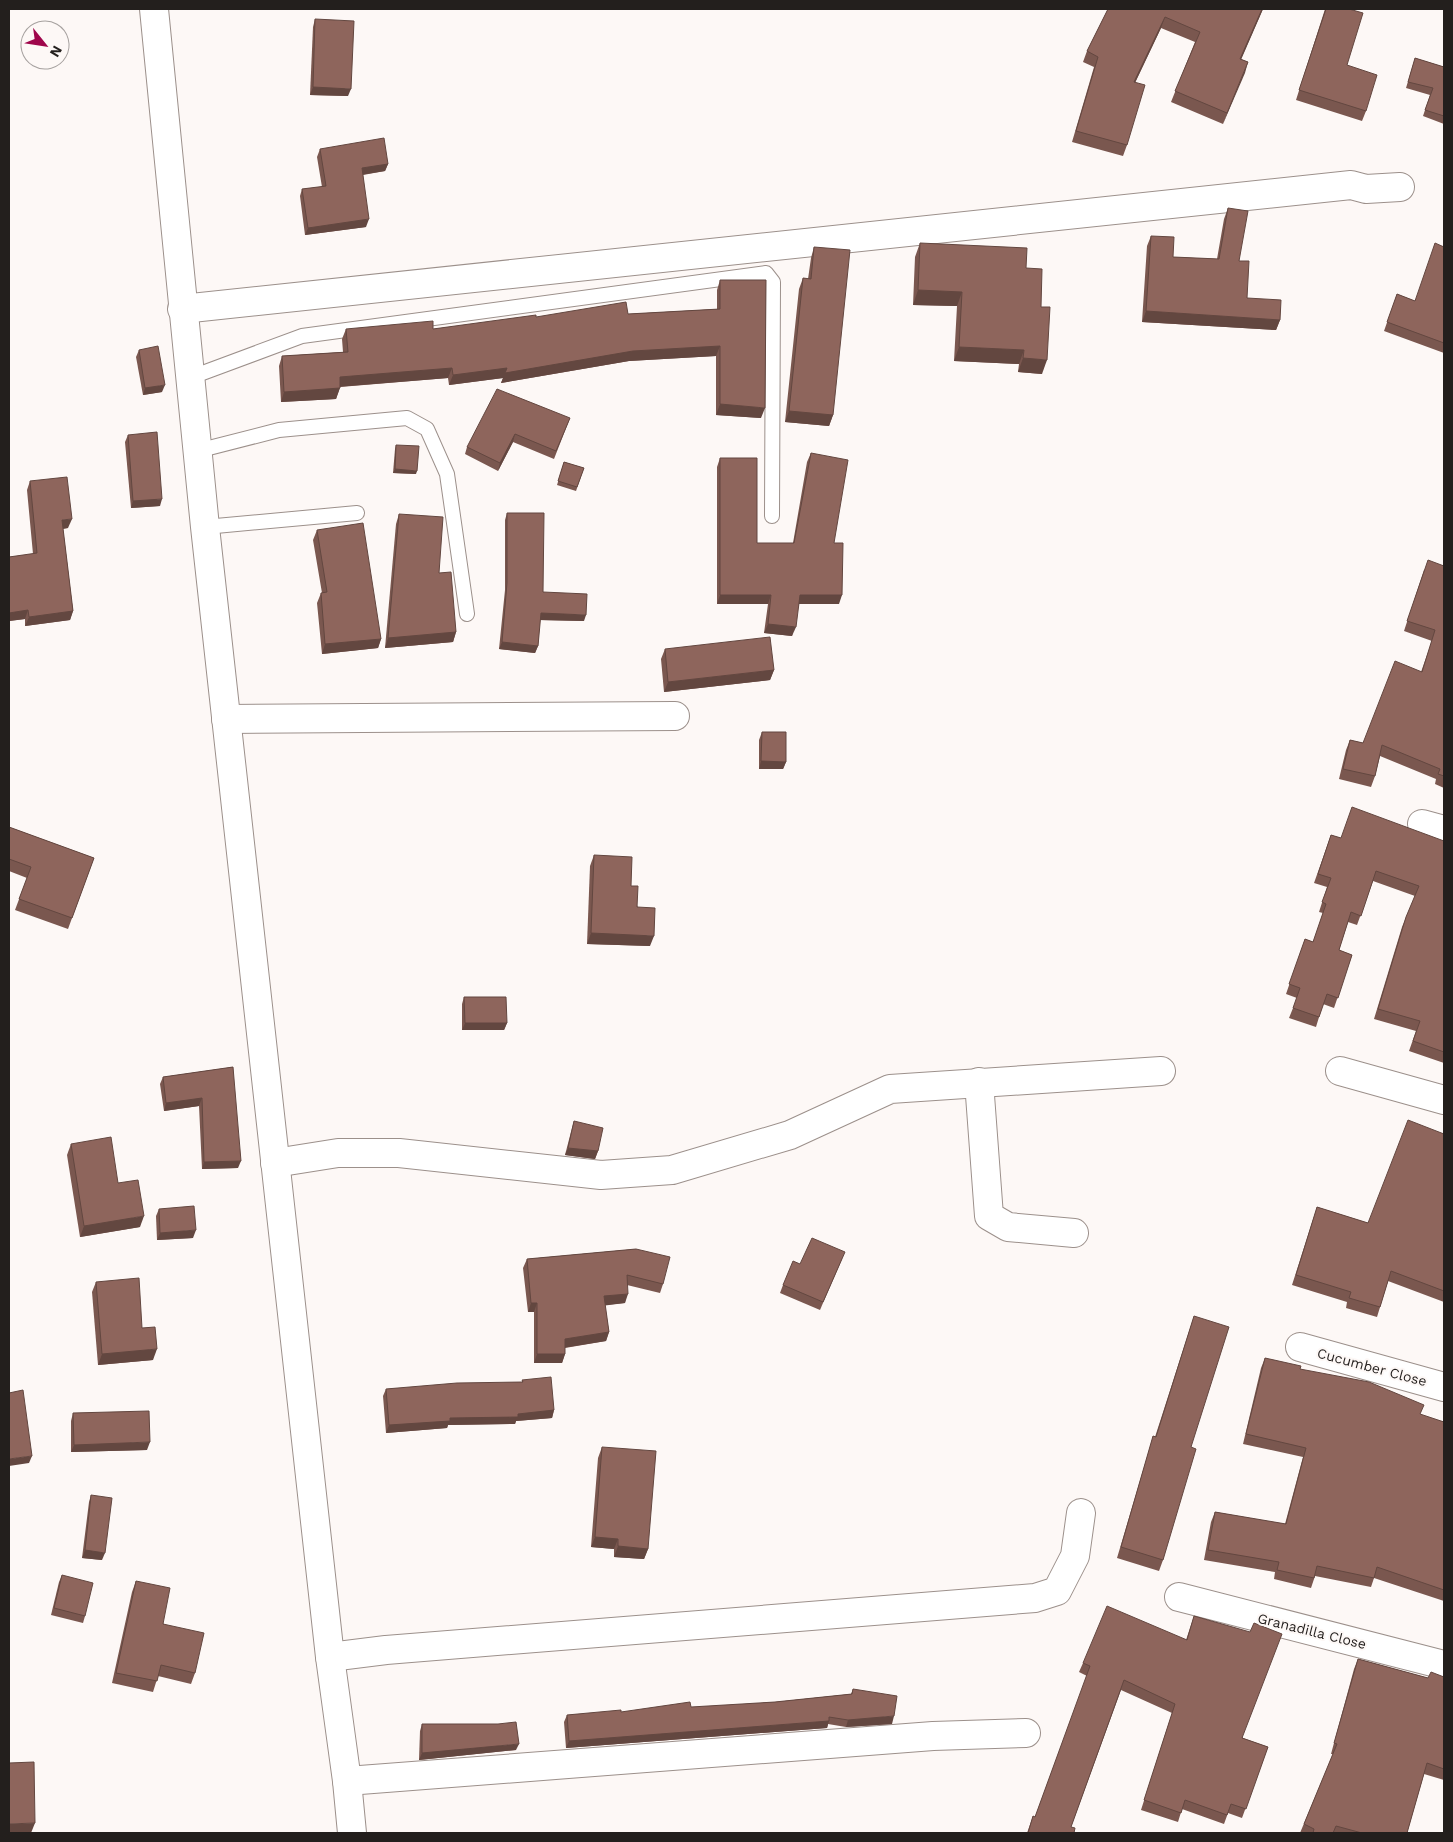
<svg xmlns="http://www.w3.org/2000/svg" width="1453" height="1842" viewBox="0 0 1453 1842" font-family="'Work Sans',sans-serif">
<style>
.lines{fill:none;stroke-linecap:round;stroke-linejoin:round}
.service-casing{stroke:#9c908b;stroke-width:16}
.minor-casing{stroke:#9c908b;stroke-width:30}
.service{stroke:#fff;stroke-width:14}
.minor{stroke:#fff;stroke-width:28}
.wall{fill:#7a574f}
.shaded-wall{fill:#634740}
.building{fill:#8e655c;stroke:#634740}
.labels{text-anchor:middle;stroke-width:4;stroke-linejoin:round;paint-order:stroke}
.street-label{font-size:14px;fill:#231f1d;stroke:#fdf8f6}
</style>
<rect width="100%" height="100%" fill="#fdf8f6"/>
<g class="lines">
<g class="service-casing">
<g id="service">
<polyline points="189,378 302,336 766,273 773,282 772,516"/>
<polyline points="197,451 279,430 407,418 427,429 447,474 467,614"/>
<polyline points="205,527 357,513"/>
</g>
</g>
<g class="minor-casing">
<g id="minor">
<polyline points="154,9 205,527 330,1657 347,1781 352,1833"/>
<polyline points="182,309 1351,185 1366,189 1400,187"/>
<polyline points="226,719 675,716"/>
<polyline points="1422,824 1444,830"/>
<polyline points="1340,1071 1444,1100"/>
<polyline points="979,1082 989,1216 1008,1227 1074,1233"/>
<polyline points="275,1163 338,1153 399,1153 601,1175 672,1170 790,1135 890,1089 1161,1071"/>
<polyline points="1300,1347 1444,1387"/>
<polyline points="1179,1597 1444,1665"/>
<polyline points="330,1657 386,1650 1035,1598 1057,1591 1075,1556 1081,1513"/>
<polyline points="347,1781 933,1736 1026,1733"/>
</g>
</g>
<use href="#service" class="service"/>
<use href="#minor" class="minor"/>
</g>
<g class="wall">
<polygon points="1108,9 1263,9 1241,59 1248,62 1223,124 1171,102 1195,42 1161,28 1135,83 1127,145 1123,156 1072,142 1094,67 1083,62 1087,51"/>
<polygon points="1325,9 1347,65 1366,111 1362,121 1296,100"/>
<polygon points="315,19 348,96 310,95 313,27"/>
<polygon points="1415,58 1444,67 1444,124 1423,116 1430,95 1406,88"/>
<polygon points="320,149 388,164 385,171 363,175 366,227 305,235 300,196 302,189 322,187 317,157"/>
<polygon points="1228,208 1247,298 1280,320 1276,330 1142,322 1147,246 1151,236 1173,257 1217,259 1224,219"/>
<polygon points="920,243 1026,268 1041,307 1042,374 1018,372 1019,364 954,361 957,306 913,305 915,257"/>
<polygon points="814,247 833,415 829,426 785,422 799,289 803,278 808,279 811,258"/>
<polygon points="1444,247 1444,353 1384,331 1397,294 1415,301"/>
<polygon points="720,280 761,418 716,415 716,356 629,361 501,383 503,378 449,385 448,378 340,387 336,399 281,402 279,366 282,356 343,352 342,339 346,329 433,329 536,317 628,314 717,309 717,290"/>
<polygon points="139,350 162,392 143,395 136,357"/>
<polygon points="570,418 554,459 513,442 498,471 465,454 467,447"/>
<polygon points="128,435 160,506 131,508 125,442"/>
<polygon points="396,445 416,474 393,473 395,449"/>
<polygon points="811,453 834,543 839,604 799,604 792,636 764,633 768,604 717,604 717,467 720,458 757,543 793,543 807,462"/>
<polygon points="564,462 584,468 576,491 557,485"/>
<polygon points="30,481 68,528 63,529 73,611 70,620 25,626 25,619 9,621 9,557 33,554 27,490"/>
<polygon points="507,513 543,592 584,621 540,620 538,646 535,653 499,649 505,590 505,520"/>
<polygon points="399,514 439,573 456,632 453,642 385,648 396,524"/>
<polygon points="317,530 381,639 378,648 322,654 317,603 321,593 322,593 313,540"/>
<polygon points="1444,566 1444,788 1435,784 1436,779 1380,756 1375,776 1371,787 1339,779 1346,750 1350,740 1363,743 1421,672 1432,641 1404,631 1424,570"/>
<polygon points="665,649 774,670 770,680 664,692 661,659"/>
<polygon points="762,732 786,762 783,769 759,769 759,740"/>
<polygon points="9,827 94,858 68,929 15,910 27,878 9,871"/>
<polygon points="1331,835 1341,838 1444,841 1444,1063 1409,1051 1416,1031 1374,1019 1402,927 1415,896 1373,881 1357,925 1348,922 1339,950 1352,955 1334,1008 1323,1004 1316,1027 1289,1018 1297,998 1286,994 1305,939 1313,942 1323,913 1319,912 1327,887 1314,883"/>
<polygon points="594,855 631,886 650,946 587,944 590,866"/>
<polygon points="464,997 507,1023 504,1030 462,1030 462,1004"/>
<polygon points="233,1067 238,1168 202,1169 199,1106 164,1111 160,1084 163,1077"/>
<polygon points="574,1121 598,1151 595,1159 565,1155 572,1128"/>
<polygon points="1444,1134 1444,1302 1388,1281 1377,1317 1346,1308 1347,1302 1292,1285 1317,1207 1368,1223"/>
<polygon points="71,1144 140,1227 80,1237 67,1155"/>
<polygon points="159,1209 193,1238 157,1240 156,1216"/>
<polygon points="636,1249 663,1284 660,1293 627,1285 625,1303 605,1305 609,1332 606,1341 565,1348 565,1354 562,1363 534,1363 534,1312 528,1312 523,1268 527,1259"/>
<polygon points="842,1259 820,1310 780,1293 783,1285 800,1264"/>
<polygon points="96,1282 142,1328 153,1360 98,1365 92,1292"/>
<polygon points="1194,1316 1191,1447 1163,1560 1159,1571 1117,1558 1150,1447 1153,1436 1155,1437"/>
<polygon points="1265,1358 1300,1369 1420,1415 1444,1422 1444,1601 1374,1578 1371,1587 1315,1576 1311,1588 1274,1579 1275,1572 1204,1560 1211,1522 1215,1512 1285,1524 1303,1457 1243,1444 1261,1368"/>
<polygon points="522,1380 554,1410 552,1418 516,1421 515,1424 448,1425 447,1428 386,1433 383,1396 386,1389 522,1382"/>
<polygon points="73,1413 147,1450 71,1452 71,1421"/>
<polygon points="602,1447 648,1549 644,1559 614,1557 614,1549 591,1547 598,1458"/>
<polygon points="91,1495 102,1560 82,1558 89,1502"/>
<polygon points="62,1575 85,1616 83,1623 51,1615 59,1582"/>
<polygon points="136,1581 195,1673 191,1684 158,1676 153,1692 112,1683 132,1592"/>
<polygon points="1194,1616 1243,1738 1268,1747 1242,1818 1228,1813 1224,1824 1182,1809 1178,1822 1141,1810 1172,1713 1121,1690 1071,1827 1074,1833 1027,1833 1033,1816 1035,1817 1087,1676 1079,1672 1083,1663 1186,1640"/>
<polygon points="1358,1659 1428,1678 1444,1677 1444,1780 1424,1774 1407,1833 1300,1833 1333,1754 1331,1754 1354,1669"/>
<polygon points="853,1689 892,1724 846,1727 828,1724 827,1728 566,1748 564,1722 567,1715 621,1712 775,1702 851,1694"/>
<polygon points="422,1724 516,1750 419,1760 420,1731"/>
</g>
<g class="shaded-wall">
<polygon points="1262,9 1263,9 1237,69 1240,59"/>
<polygon points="1165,17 1161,28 1130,93 1134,82"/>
<polygon points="1248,62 1245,73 1223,124 1227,113"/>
<polygon points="313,87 351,89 348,96 310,95"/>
<polygon points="388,164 385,171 360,175 362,168"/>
<polygon points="369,219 366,227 305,235 308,228"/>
<polygon points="918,290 962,292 957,306 913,305"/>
<polygon points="1146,311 1280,320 1276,330 1142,322"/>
<polygon points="720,346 716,356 629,361 501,383 503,378 449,385 453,375 633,351"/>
<polygon points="959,347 1024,350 1019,364 954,361"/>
<polygon points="1023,358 1047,360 1042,374 1018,372"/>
<polygon points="452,368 448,378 336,387 340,377"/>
<polygon points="165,385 162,392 143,395 145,388"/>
<polygon points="340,388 336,399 281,402 284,392"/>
<polygon points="720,404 765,408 761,418 716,415"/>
<polygon points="789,411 833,415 829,426 785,422"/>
<polygon points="515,434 513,442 498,471 500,463"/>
<polygon points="395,469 417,471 416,474 393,473"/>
<polygon points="162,499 160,506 131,508 133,501"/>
<polygon points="72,519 68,528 58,529 62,520"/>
<polygon points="720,595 771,595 768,604 717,604"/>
<polygon points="800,595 842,595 839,604 796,604"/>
<polygon points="28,610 25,619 9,621 9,613"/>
<polygon points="73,611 70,620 25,626 29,617"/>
<polygon points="541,613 586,615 584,621 539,620"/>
<polygon points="768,624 796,627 792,636 764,633"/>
<polygon points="456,632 453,642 385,648 388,638"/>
<polygon points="381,639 378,648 322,654 325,644"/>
<polygon points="502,642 538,646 535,653 499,649"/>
<polygon points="774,670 770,680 664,692 668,682"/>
<polygon points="761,761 786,762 783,769 759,769"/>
<polygon points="591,933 654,936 650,946 587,944"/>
<polygon points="465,1023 507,1023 504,1030 462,1030"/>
<polygon points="202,1098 199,1106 164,1111 166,1103"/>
<polygon points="568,1148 598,1151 595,1159 565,1155"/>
<polygon points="241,1161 238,1168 202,1169 204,1162"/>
<polygon points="144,1216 140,1227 80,1237 84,1226"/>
<polygon points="196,1230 193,1238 157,1240 160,1233"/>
<polygon points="628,1294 625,1303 601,1306 604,1296"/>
<polygon points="531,1303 537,1303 534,1312 528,1312"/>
<polygon points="609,1332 606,1341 562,1348 565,1339"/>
<polygon points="157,1349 153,1360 98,1365 102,1354"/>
<polygon points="537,1354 565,1354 562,1363 534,1363"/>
<polygon points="554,1410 552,1418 516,1421 515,1424 448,1425 447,1428 386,1433 389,1425 450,1418 518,1414"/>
<polygon points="150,1442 147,1450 71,1452 74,1445"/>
<polygon points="32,1456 29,1463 9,1466 9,1459"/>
<polygon points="595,1537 618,1539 614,1549 591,1547"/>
<polygon points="618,1546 648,1549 644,1559 614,1557"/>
<polygon points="85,1550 105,1553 102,1560 82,1558"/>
<polygon points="894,1716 892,1724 846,1727 848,1720"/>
<polygon points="829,1721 827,1728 566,1748 569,1741"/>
<polygon points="519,1744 516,1750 419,1760 422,1753"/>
<polygon points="35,1823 31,1833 9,1833 9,1824"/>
</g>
<g class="building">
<polygon points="1108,9 1262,9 1240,59 1248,62 1227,113 1175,91 1200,32 1165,17 1134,82 1145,85 1127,145 1076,131 1098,57 1087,51"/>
<polygon points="1326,9 1349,9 1363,13 1347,65 1377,75 1366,111 1299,90"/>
<polygon points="315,19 354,21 351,89 313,87"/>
<polygon points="1415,58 1444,67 1444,116 1425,110 1433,88 1408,82"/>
<polygon points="384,138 388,164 362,168 369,219 308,228 302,189 326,186 320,149"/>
<polygon points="1228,208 1248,211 1239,261 1249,261 1247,298 1281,300 1280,320 1146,311 1151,236 1174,237 1173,257 1219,259"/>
<polygon points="920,243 1027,248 1026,268 1042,269 1041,307 1050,307 1047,360 1023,358 1024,350 959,347 962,292 918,290"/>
<polygon points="1435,243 1444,247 1444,343 1387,322 1397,294 1415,301"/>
<polygon points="814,247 850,250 833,415 789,411 803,278 811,279"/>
<polygon points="720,280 766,280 765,408 720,404 720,346 633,351 505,373 507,368 453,375 452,368 340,377 340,388 284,392 282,356 348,352 346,329 433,321 433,329 536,315 536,317 626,302 628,314 720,309"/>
<polygon points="158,346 165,385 145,388 139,350"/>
<polygon points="497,389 570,418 556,451 515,434 500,463 467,447"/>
<polygon points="157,432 162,499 133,501 128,435"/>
<polygon points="396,445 419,446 417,471 395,469"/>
<polygon points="811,453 848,460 834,543 843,543 842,595 800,595 796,627 768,624 771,595 720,595 720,458 757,458 757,543 794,543"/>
<polygon points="564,462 584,468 577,487 558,481"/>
<polygon points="67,477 72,519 62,520 73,611 29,617 28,610 9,613 9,557 37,553 30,481"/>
<polygon points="507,513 544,513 543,592 587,594 586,615 541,613 538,646 502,642 507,583"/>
<polygon points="399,514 443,517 439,573 451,572 456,632 388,638"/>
<polygon points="363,523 381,639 325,644 321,593 327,592 317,530"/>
<polygon points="1428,560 1444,566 1444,776 1438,774 1440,769 1382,745 1375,776 1343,769 1350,740 1363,743 1395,661 1422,672 1435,630 1407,621"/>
<polygon points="770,637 774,670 668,682 665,649"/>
<polygon points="762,732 786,732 786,762 761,761"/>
<polygon points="1352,807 1444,841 1444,1052 1413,1041 1420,1021 1378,1009 1406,917 1419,886 1376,871 1361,916 1351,912 1339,950 1352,955 1338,998 1327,994 1319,1017 1293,1008 1300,988 1289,984 1305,939 1313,942 1326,904 1322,902 1331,878 1318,874 1331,835 1341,838"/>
<polygon points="9,827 94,858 72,918 19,899 31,867 9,859"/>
<polygon points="594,855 632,857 631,886 638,886 637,907 655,908 654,936 591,933"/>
<polygon points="464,997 506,997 507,1023 465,1023"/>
<polygon points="233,1067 241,1161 204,1162 202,1098 166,1103 163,1077"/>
<polygon points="1408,1120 1444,1134 1444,1291 1391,1271 1380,1307 1349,1298 1351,1292 1296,1275 1317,1207 1368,1223"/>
<polygon points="574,1121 603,1128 598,1151 568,1148"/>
<polygon points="111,1137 118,1183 138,1180 144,1216 84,1226 71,1144"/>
<polygon points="194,1206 196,1230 160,1233 159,1209"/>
<polygon points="812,1238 845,1252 823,1302 783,1285 793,1261 800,1264"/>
<polygon points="636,1249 670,1257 663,1284 627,1275 628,1294 604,1296 609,1332 565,1339 565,1354 537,1354 537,1303 531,1303 527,1259"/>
<polygon points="139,1278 142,1328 155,1327 157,1349 102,1354 96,1282"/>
<polygon points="1194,1316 1229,1327 1191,1447 1196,1449 1163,1560 1121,1547 1153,1436 1156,1437"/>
<polygon points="1265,1358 1301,1366 1300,1369 1369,1382 1424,1405 1420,1414 1444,1422 1444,1590 1377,1567 1374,1578 1317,1566 1314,1578 1277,1570 1279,1562 1208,1550 1215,1512 1286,1524 1306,1448 1246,1434"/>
<polygon points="551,1377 554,1410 518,1414 518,1417 450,1418 450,1421 389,1425 386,1389 457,1383 523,1382 522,1380"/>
<polygon points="23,1390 32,1456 9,1459 9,1393"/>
<polygon points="149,1411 150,1442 74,1445 73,1413"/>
<polygon points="602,1447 656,1451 648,1549 618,1546 618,1539 595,1537"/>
<polygon points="91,1495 112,1498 105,1553 85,1550"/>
<polygon points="62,1575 93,1583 85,1616 54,1608"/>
<polygon points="136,1581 170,1588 163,1624 204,1633 195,1673 161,1665 157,1681 116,1673"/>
<polygon points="1107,1606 1187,1640 1194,1616 1250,1632 1254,1623 1282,1634 1242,1738 1268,1747 1246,1809 1231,1804 1227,1815 1185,1800 1181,1813 1144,1800 1175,1704 1124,1680 1071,1827 1075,1828 1074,1833 1028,1833 1033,1816 1035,1817 1090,1666 1083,1663"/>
<polygon points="1358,1659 1428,1678 1431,1672 1444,1677 1444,1769 1427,1763 1407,1833 1362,1833 1336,1826 1333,1833 1313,1833 1314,1829 1304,1824 1337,1744 1334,1743"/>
<polygon points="853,1689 897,1696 894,1716 848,1720 829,1717 829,1721 569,1741 567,1715 621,1710 621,1712 690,1702 691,1707 775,1702 852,1694"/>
<polygon points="516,1722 519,1744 422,1753 422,1724 498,1724"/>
<polygon points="34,1762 35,1823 9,1824 9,1763"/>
</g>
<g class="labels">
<g class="street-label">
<text transform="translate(1372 1367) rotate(15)" y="5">Cucumber Close</text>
<text transform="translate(1312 1631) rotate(14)" y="5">Granadilla Close</text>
</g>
</g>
<rect width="1453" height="1842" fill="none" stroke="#231f1d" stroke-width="20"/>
<g transform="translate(45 45) rotate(120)"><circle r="24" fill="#fdf8f6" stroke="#a6a19f"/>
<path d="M0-4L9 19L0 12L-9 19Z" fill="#9f064b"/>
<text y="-8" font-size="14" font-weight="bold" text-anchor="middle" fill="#231f1d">N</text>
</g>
</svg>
